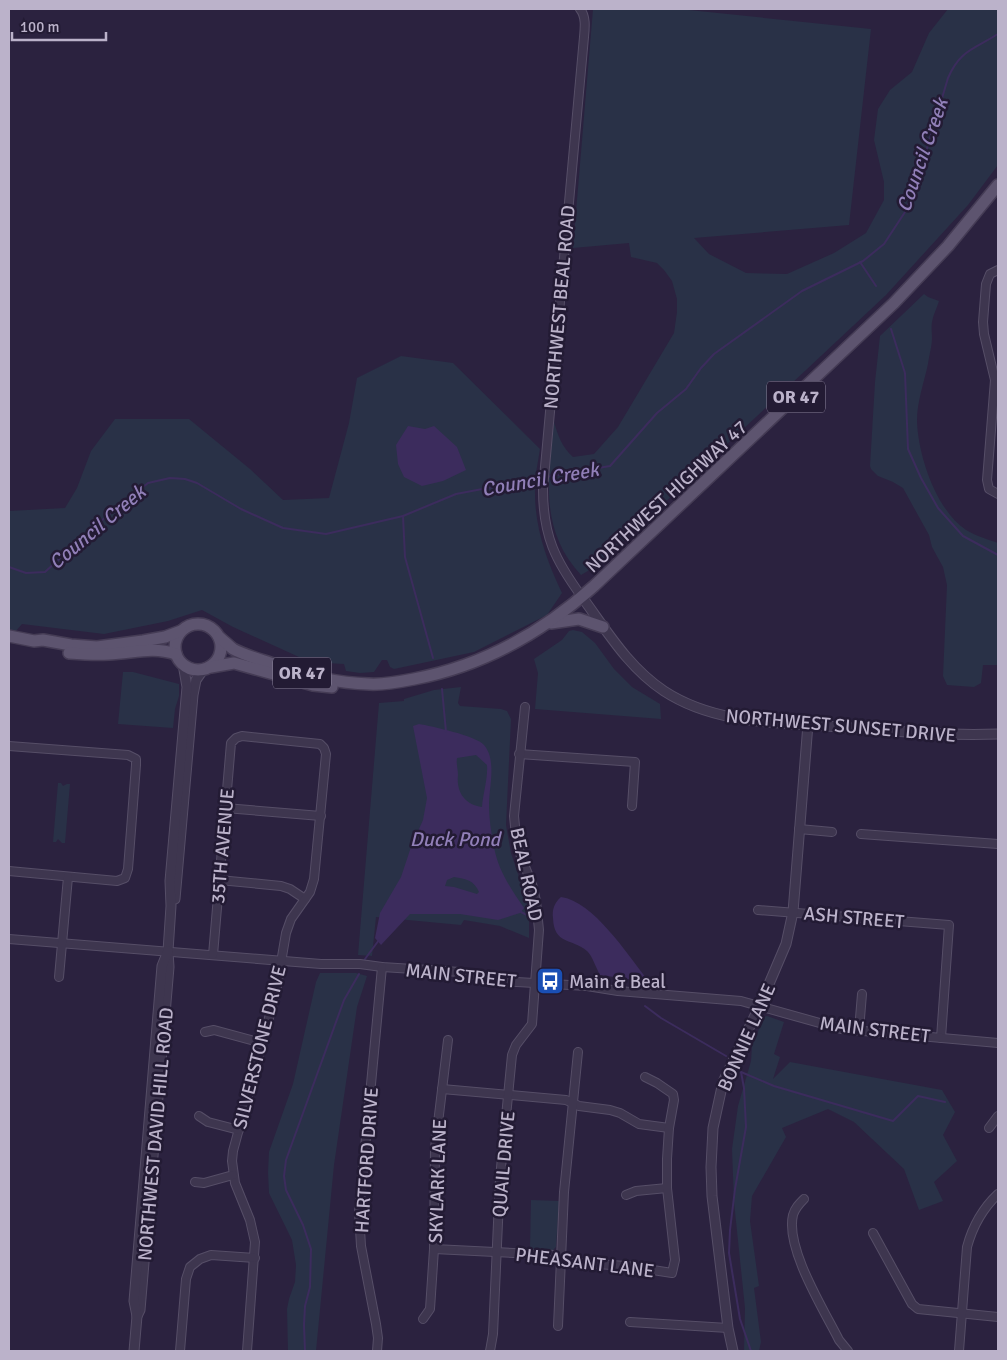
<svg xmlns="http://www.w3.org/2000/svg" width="1007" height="1360" viewBox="0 0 1007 1360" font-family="Signika,sans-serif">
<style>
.green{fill:#293147}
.water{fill:#3c2c5d;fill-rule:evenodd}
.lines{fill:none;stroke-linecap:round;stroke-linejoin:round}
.stream{stroke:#3c2c5d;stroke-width:2}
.minor-casing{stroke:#564e67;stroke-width:10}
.tertiary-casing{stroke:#564e67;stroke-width:11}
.primary-casing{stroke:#453c55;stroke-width:14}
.minor{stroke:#3e364f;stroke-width:8}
.tertiary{stroke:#3e364f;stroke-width:9}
.primary{stroke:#5d546f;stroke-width:11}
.labels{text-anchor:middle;stroke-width:5;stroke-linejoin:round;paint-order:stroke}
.shield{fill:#231b34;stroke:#8d859d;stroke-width:1}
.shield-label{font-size:18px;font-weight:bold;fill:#bbb2ca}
.street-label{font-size:19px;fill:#bbb2ca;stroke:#231b34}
.poi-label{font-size:19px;fill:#bbb2ca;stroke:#231b34;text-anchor:start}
.water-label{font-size:20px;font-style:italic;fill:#917fb8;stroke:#231b34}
</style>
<rect width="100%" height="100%" fill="#2b223f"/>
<g class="green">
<path d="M593 9H679L871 29 849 225 694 238 709 254 746 273 787 274 834 253 866 233 884 200V182L874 140 878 109 890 90 912 72 929 33 948 9H998V165L968 205 886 295 598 565 581 575C539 530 548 477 554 422 558 436 562 447 573 457L594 454 618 427 674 333 677 312V299L672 281 664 270 657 263 631 257 629 243 573 248Z"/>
<path d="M924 294 928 297 939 301C937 308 933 315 932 322 931 328 932 332 932 338 932 346 929 356 928 364 924 383 917 401 917 421 918 455 936 510 966 530 976 536 987 539 998 543V665H983L981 683 974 687 947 685 943 676 947 585 943 567 932 547 929 535 903 488 893 482 878 476 871 469 870 466 875 382 880 336Z"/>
<path d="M401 356 453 363 540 449C538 462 535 475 535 488 534 526 546 559 562 593L547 615 474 652 394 669 390 667 387 660H382L374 672 360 673 346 671 344 664 310 662 233 627 202 610 168 621 104 634 22 624 9 639V511L65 508 77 488 91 451 115 419H189L250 469 283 500 329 498 349 423 357 378Z"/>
<polygon points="573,630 582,632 595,643 614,669 632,687 660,704 661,719 535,709 538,673 534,659 562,640 569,631"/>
<polygon points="123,672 133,672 179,684 179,696 175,709 173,728 118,724"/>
<polygon points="461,687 458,703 460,706 501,709 507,711 511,719 506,825 511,853 527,901 529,920 529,938 500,926 464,920 461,925 376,917 372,956 358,955 379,703 404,701 404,699 434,690"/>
<polygon points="58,783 61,783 63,786 67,784 70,784 65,843 62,843 58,839 56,842 53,842"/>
<polygon points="320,973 356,973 367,976 357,1007 334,1165 316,1351 288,1351 287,1309 289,1299 295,1282 296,1265 292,1240 269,1193 268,1172 269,1152 293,1084 316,982"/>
<polygon points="767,1016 784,1022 774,1054 780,1057 773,1079 790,1062 942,1090 955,1112 943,1135 957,1161 934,1182 943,1201 919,1210 904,1169 854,1122 828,1109 782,1128 786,1137 752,1196 750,1221 759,1286 754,1288 761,1342 759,1351 744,1351 745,1308 734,1202 732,1149 738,1106 751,1061 752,1046 764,1017"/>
<polygon points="531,1200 559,1201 556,1247 552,1251 530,1249"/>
</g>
<g class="water">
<polygon points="408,426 425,429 434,426 457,447 466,470 443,481 422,486 404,477 398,464 396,445"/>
<path d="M419 724C431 726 477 736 484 745 497 760 489 787 489 805 489 818 491 833 494 847 498 870 511 889 524 908L520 913 498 920 460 914H410L381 945 375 938 380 913 401 877 411 847 423 820 427 798 413 726ZM476 755 487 765C488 779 483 793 482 807 465 805 456 792 458 775 458 769 456 764 457 758ZM454 877C466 879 474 880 479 892L477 894 454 887 445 886 447 880Z"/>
<path d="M561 897C593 901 627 954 647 979L635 980 600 975C596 968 592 955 587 951 572 938 554 945 553 918 552 910 554 903 561 897Z"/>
</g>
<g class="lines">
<g class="stream">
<polyline points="860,262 876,286"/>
<polyline points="891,329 905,373 908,449 921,478 938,508 963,536 998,555"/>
<path d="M546 477 610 466 657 413 686 389 701 368 714 354 802 291 863 261 884 244 905 212 917 182 948 78C960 50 974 49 998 34"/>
<polyline points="403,516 405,557 433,658"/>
<polyline points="9,567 26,573 45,572 101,521 148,483 170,478 185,479 197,483 241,509 283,528 326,534 403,516 456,494 541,478"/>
<polyline points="442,689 446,732"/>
<polyline points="521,912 527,915"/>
<polyline points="365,959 379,940"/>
<polyline points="645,1006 661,1018 726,1056"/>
<polyline points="741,1072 744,1088 746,1127 735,1189 730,1230 729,1253 740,1319 751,1351"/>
<polyline points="741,1072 774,1086 893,1121 918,1096 945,1102"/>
<polyline points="305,1351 304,1325 305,1306 310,1287 311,1249 303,1225 286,1190 284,1176 286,1160 344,1000 359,974"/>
</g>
<g class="minor-casing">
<g id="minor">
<path d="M580 9C586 16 585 27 584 37L543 489C543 536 555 560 582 597"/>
<polyline points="998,270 990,274 986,284 983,322 984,334 995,380 987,480 989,489 998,494"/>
<polyline points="9,746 128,755 136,759 136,765 128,869 125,878 117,881 9,871"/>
<polyline points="519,754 635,762 632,806"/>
<polyline points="225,808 321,816"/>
<polyline points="799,829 832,832"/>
<polyline points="861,834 998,844"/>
<polyline points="219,880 281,886 290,889 305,899"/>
<polyline points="758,910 949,925 941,1038"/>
<polyline points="9,939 321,964 360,964 382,967 460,972 499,981 587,986 618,991 741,1001 841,1029 998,1043"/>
<polyline points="213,955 231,743 236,738 242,736 320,744 324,748 326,754 314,879 310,892 291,919 286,933 276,992 233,1151 232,1161 235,1183 250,1220 255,1242 247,1351"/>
<polyline points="59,977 68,877"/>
<polyline points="859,1030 862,994"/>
<polyline points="205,1032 214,1030 262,1043"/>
<polyline points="442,1089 566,1100 579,1106 610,1110 620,1113 639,1124 669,1128"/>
<polyline points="199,1116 208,1122 239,1130"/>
<polyline points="989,1128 998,1116"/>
<polyline points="195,1182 204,1183 233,1175"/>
<polyline points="626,1195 636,1191 667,1188"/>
<path d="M804 1199C799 1204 795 1208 793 1215 785 1248 824 1310 839 1340L848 1351"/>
<polyline points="873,1233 912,1304 918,1309 998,1317"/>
<polyline points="434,1249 555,1255 565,1262 627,1266 672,1273 675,1260 667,1188 667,1159 669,1128 674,1100 673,1094 657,1083 645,1077"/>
<polyline points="423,1319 430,1309 434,1249 435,1148 448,1040"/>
<polyline points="630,1322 728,1328"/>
<polyline points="558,1326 564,1192 578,1052"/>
<polyline points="180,1351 186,1279 190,1267 200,1259 211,1255 255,1258"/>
<polyline points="377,1351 378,1338 376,1324 361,1246 359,1212 382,967"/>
<polyline points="490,1351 493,1334 500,1178 512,1055 516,1045 532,1024 539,930 536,901 532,884 521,857 516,836 514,816 525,707"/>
<path d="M959 1351 967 1247C973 1225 982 1209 998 1194"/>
</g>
</g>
<g class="tertiary-casing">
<g id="tertiary">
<path d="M582 597C607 631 628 667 664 691 716 725 779 722 839 727 892 731 945 736 998 734"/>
<polyline points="175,899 193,695 196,680 203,670"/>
<polyline points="137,1316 140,1310 169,967 168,951 171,906 170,881 187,687 183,664"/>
<polyline points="134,1351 137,1316 134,1301 162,966 168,951"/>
<polyline points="733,1351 728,1328 712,1196 711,1167 713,1128 723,1082 760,1005 786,944 793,912 808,724"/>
</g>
</g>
<g class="primary-casing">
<g id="primary">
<polyline points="551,623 579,619 603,627"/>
<circle cx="198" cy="647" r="23"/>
<polyline points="9,636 34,641 43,640 71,645 97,647 143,641 165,637 181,631"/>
<path d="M219 637C223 640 228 645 233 649 246 656 262 660 276 665 306 676 337 683 369 684 384 685 399 682 414 679 482 666 543 632 594 586L894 303 948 246 998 185"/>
<path d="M69 653C82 654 96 655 109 654 134 653 152 646 176 654"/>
<polyline points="211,667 234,663 313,685 332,687"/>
</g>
</g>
<use href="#minor" class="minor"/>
<use href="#tertiary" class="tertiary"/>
<use href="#primary" class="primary"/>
</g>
<defs>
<g id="bus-square" transform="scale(1.4375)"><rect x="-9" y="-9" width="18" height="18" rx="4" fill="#1a4fb4" stroke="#231b34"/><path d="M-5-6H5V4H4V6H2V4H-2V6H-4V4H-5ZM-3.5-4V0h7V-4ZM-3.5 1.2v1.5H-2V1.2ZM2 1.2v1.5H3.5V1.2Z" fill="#fff"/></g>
</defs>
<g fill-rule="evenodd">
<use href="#bus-square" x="550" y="981"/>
</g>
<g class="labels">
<g class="shield">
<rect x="767" y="381.5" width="58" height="31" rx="4"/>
<rect x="273" y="657.5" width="58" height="31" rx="4"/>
</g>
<g class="shield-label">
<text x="796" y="403">OR 47</text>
<text x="302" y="679">OR 47</text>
</g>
<g class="street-label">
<text transform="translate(559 307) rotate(-85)" y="7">NORTHWEST BEAL ROAD</text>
<text transform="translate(666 496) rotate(-43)" y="7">NORTHWEST HIGHWAY 47</text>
<text transform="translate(841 725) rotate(5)" y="7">NORTHWEST SUNSET DRIVE</text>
<text transform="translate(222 846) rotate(-85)" y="7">35TH AVENUE</text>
<text transform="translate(527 874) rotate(78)" y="7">BEAL ROAD</text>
<text transform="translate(854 917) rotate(5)" y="7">ASH STREET</text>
<text transform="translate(461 975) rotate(6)" y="7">MAIN STREET</text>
<text transform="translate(875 1029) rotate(7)" y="7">MAIN STREET</text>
<text transform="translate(746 1037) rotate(-66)" y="7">BONNIE LANE</text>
<text transform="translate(259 1047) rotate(-76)" y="7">SILVERSTONE DRIVE</text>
<text transform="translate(155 1134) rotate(-85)" y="7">NORTHWEST DAVID HILL ROAD</text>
<text transform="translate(366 1160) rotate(-86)" y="7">HARTFORD DRIVE</text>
<text transform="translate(503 1164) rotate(-85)" y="7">QUAIL DRIVE</text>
<text transform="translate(437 1181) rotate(-88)" y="7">SKYLARK LANE</text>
<text transform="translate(585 1262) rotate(7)" y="7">PHEASANT LANE</text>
</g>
<g class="poi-label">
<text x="569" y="988">Main &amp; Beal</text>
</g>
<g class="water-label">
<text transform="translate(922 155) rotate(-71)" y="7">Council Creek</text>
<text transform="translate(540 479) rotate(-10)" y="7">Council Creek</text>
<text transform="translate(97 527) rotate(-40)" y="7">Council Creek</text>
<text x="455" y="846">Duck Pond</text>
</g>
</g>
<rect width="1007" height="1360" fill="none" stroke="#bbb2ca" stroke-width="20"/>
<path d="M12 32v8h94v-8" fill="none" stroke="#bbb2ca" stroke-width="2.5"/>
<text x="20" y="32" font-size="15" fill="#bbb2ca" stroke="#231b34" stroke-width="4" paint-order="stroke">100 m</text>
</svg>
